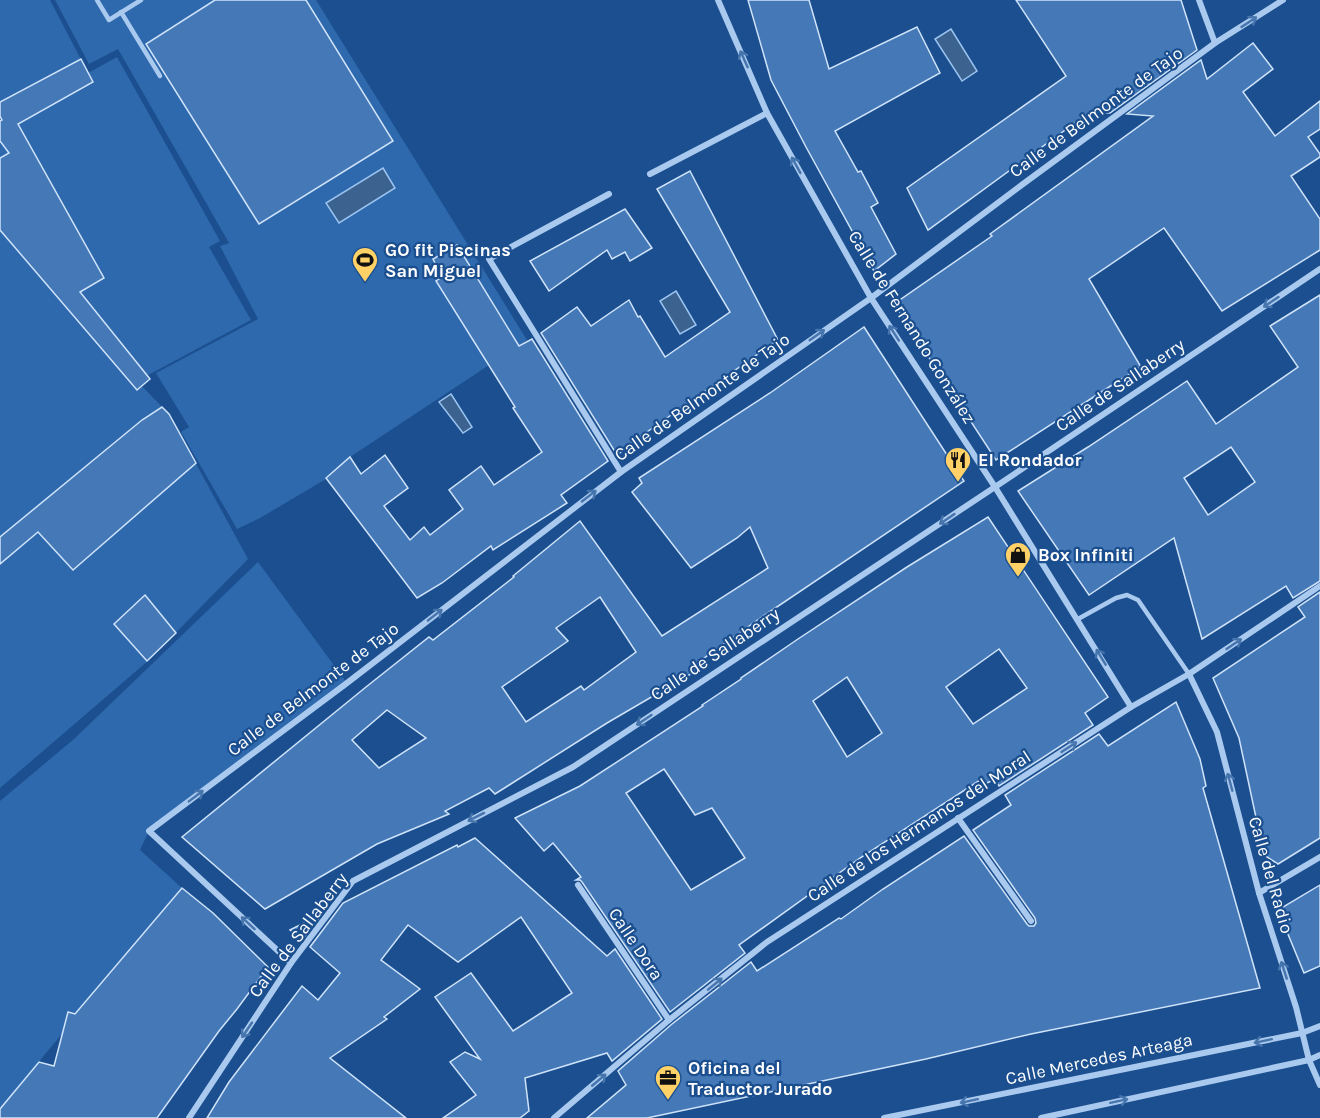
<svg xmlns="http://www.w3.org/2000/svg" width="1320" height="1118" viewBox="0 0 1320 1118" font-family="Karla,sans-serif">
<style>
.green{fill:#2e69ad}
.water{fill:#3c6290;stroke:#9cc4f0;stroke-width:1.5}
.building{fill:#4478b7;stroke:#cfe3fa;stroke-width:1.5;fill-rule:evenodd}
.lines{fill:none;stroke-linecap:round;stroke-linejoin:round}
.service{stroke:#a9c9ee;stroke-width:4.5}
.minor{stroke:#a9c9ee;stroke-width:6}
.oneway{stroke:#4674ac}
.labels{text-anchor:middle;stroke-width:4.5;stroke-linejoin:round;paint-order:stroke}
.street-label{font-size:18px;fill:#fff;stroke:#1b4f8f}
.poi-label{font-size:18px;font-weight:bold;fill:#fff;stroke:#1b4f8f;text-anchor:start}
</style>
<rect width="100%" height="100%" fill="#1b4f8f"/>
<g class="green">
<polygon points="0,0 50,0 88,73 117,57 220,241 209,247 251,320 137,381 169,414 248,559 149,660 0,788"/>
<polygon points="55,0 316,0 527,340 350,457 326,479 260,518 237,529 181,432 189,427 156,373 258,319 220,246 229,243 118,49 89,64"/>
<polygon points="258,562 347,683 149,831 140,850 182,888 0,1109 0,801 74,739"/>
</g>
<g class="water">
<polygon points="951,29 977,71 962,81 935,39"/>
<polygon points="383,168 395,188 339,223 326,203"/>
<polygon points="676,291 696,325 680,334 660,301"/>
<polygon points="451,394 472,427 463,433 439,402"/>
</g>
<g class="building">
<polygon points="215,0 306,0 393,141 259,224 146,44"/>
<polygon points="748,0 809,0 829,69 917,27 940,73 835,131 858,172 861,171 878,203 871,207 896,254 874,271 806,147 771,80"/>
<polygon points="1016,0 1181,0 1197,50 1110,113 1090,112 928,230 907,188 1066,76"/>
<polygon points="1253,43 1273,69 1243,92 1275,136 1320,101 1320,129 1308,137 1320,154 1320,157 1291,176 1320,219 1320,250 1222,311 1164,228 1089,279 1141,367 1109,387 996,460 894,304 992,236 990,234 1153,116 1127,114 1201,60 1207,79"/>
<polygon points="81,59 93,82 18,124 104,278 80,292 150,379 137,390 0,230 0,158 9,153 0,141 0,121 2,120 0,116 0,102"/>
<polygon points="690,171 778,340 627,446 628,447 617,455 541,333 577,307 591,326 629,300 638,317 640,316 665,357 730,312 657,189"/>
<polygon points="625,209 652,248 630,261 625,252 612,259 607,250 549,291 530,261"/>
<polygon points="457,245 519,346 532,339 608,461 561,495 567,503 493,550 491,546 442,583 417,598 326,478 350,457 361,474 385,455 408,488 384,506 410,540 424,527 430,535 463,509 449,490 481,466 494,485 542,452 513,408 515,407 436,281 442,277 433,259"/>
<path d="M1320 295V581L1293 598 1286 586 1202 639 1174 538 1089 595 1018 491 1088 447 1187 381 1216 424 1298 367 1270 326ZM1231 447 1255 482 1208 515 1184 478Z"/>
<path d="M864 327 964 481 759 619 693 666 696 671 607 723 495 794 489 788 445 811 449 814 377 844 265 909 182 837 366 687 429 637 433 640 514 577 513 576 580 521 662 636 768 568 750 527 737 538 691 568 632 492 642 483 639 478 770 393ZM600 597 636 652 584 690 581 686 526 722 502 687 568 641 556 628ZM387 710 426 738 379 768 352 740Z"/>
<polygon points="162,407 169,414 196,463 73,570 38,532 0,564 0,537 142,420"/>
<path d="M988 517 1108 697 1085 713 1093 725 999 786 995 779 983 785 980 780 860 858 739 945 745 953 670 1012 582 882 580 880H576L581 877 553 843 544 851 515 818 580 786 703 706 702 705 741 679V678L798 639 907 567ZM999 649 1027 688 973 724 946 687ZM847 677 882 733 847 757 813 701ZM664 769 695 815 712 808 745 858 691 890 626 793Z"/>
<polygon points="1320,592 1320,838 1278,864 1264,855 1239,738 1213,678 1305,617 1298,607"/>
<polygon points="145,595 176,633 147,661 114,624"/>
<polygon points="1176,702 1200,759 1206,786 1203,788 1260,988 1031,1034 926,1059 647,1118 587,1118 626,1085 618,1071 672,1024 751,962 757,971 839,918 841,919 883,889 964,836 1027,924 1029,926 1034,926 1036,923 1035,918 973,830 1011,805 1005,795 1099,734 1108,746"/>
<polygon points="475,838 607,956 615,949 662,1019 612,1061 607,1053 525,1078 529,1111 520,1118 443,1118 476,1095 450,1062 465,1052 480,1059 435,997 471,973 513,1031 572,993 521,917 458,962 408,925 381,960 420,989 384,1017 387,1019 330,1058 406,1118 207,1118 229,1082 302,986 318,1000 340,973 310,947 343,903 457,845 458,847"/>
<polygon points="1320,885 1320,966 1304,973 1278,910"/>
<polygon points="182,888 213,913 268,967 237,1009 219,1031 157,1118 0,1118 0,1109 39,1062 54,1066 68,1012 75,1014"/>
<polygon points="322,914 302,940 290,930"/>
</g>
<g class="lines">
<g class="service">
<polyline points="97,0 109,20 141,0"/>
<polyline points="121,12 160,76"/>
<polyline points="1078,619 1116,598 1127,595 1138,600 1189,674"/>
</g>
<g class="minor">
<polyline points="718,0 767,113 871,298 995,487 1131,707"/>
<polyline points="1199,0 1215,43"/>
<polyline points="650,174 767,113"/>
<polyline points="609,194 489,259 621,472"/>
<polyline points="1189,674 1217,732 1259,893 1296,1007 1309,1060 1320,1085"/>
<polyline points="958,818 1031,921"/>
<polyline points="578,885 669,1020"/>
<polyline points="1259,893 1320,857"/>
<polyline points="291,963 149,831 347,683 621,472 871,298 1023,184 1215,43 1283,0"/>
<polyline points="189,1118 291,963 353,881 573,767 995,487 1320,269"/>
<polyline points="554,1118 669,1020 767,942 1131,707 1189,674 1320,586"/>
<polyline points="884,1118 1302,1033 1320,1026"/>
<polyline points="1041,1118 1309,1060 1320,1055"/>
</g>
</g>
<defs><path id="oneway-shaft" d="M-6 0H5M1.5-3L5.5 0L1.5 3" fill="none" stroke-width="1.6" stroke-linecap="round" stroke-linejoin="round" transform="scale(1.5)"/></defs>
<g class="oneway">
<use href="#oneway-shaft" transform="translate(1249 22) rotate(-33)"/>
<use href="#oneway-shaft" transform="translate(744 59) rotate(-114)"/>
<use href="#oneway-shaft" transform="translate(796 165) rotate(-119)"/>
<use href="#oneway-shaft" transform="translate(1271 302) rotate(146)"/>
<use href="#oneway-shaft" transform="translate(894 333) rotate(-123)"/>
<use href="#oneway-shaft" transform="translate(817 335) rotate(-35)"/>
<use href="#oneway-shaft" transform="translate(589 496) rotate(-38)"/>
<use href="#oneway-shaft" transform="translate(947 519) rotate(146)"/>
<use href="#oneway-shaft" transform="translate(435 615) rotate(-38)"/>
<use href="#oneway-shaft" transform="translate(1234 644) rotate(-34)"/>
<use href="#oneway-shaft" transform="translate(1101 657) rotate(-121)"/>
<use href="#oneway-shaft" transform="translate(644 720) rotate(146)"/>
<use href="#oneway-shaft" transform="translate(1069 747) rotate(-33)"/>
<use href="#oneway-shaft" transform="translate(1230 782) rotate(-105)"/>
<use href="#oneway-shaft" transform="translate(196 796) rotate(-37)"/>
<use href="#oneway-shaft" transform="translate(476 817) rotate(153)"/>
<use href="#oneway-shaft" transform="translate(248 923) rotate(-137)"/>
<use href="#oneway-shaft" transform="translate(1284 970) rotate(-108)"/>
<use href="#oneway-shaft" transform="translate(715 984) rotate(-39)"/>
<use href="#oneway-shaft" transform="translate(247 1030) rotate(124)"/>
<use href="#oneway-shaft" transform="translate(1263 1041) rotate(168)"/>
<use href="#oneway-shaft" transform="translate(599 1080) rotate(-40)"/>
<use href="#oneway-shaft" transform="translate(969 1101) rotate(168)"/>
<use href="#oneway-shaft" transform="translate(1119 1101) rotate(-12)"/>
</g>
<defs>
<g id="stadium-pin" transform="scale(1.35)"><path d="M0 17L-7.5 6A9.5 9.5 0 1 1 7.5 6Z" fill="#ffd166" stroke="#1b4f8f"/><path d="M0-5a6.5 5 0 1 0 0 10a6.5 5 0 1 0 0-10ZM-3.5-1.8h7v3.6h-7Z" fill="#111"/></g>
<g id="restaurant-pin" transform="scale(1.35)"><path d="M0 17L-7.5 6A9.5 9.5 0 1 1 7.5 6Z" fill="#ffd166" stroke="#1b4f8f"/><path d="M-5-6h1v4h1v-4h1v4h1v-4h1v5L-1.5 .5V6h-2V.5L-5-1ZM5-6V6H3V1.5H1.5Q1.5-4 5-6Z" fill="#111"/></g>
<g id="shop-pin" transform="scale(1.35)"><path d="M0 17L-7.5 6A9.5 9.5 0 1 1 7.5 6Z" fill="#ffd166" stroke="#1b4f8f"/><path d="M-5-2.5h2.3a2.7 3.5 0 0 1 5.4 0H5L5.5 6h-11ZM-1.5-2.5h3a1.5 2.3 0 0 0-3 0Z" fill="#111"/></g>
<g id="office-pin" transform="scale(1.35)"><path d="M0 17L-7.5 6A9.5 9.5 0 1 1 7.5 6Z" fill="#ffd166" stroke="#1b4f8f"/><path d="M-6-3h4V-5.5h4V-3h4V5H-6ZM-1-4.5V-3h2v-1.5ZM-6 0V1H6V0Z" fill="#111"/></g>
</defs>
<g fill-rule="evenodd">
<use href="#stadium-pin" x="365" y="260"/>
<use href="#restaurant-pin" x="958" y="460"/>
<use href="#shop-pin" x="1018" y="555"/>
<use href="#office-pin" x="668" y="1078"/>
</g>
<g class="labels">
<g class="street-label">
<text transform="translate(1096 112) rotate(-36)" y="6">Calle de Belmonte de Tajo</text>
<text transform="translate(912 327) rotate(58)" y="6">Calle de Fernando González</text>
<text transform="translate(1120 385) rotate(-34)" y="6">Calle de Sallaberry</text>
<text transform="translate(702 397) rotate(-35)" y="6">Calle de Belmonte de Tajo</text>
<text transform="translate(715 654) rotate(-34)" y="6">Calle de Sallaberry</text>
<text transform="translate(313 689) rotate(-37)" y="6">Calle de Belmonte de Tajo</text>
<text transform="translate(919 826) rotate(-33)" y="6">Calle de los Hermanos del Moral</text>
<text transform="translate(1271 875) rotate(74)" y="6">Calle del Radio</text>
<text transform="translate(298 935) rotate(-53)" y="6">Calle de Sallaberry</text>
<text transform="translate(636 944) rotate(56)" y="6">Calle Dora</text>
<text transform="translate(1099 1059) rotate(-12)" y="6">Calle Mercedes Arteaga</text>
</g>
<g class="poi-label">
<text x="385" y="256">GO fit Piscinas<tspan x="385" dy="21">San Miguel</tspan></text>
<text x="978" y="466">El Rondador</text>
<text x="1038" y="561">Box Infiniti</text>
<text x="688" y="1074">Oficina del<tspan x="688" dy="21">Traductor Jurado</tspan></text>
</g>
</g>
</svg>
